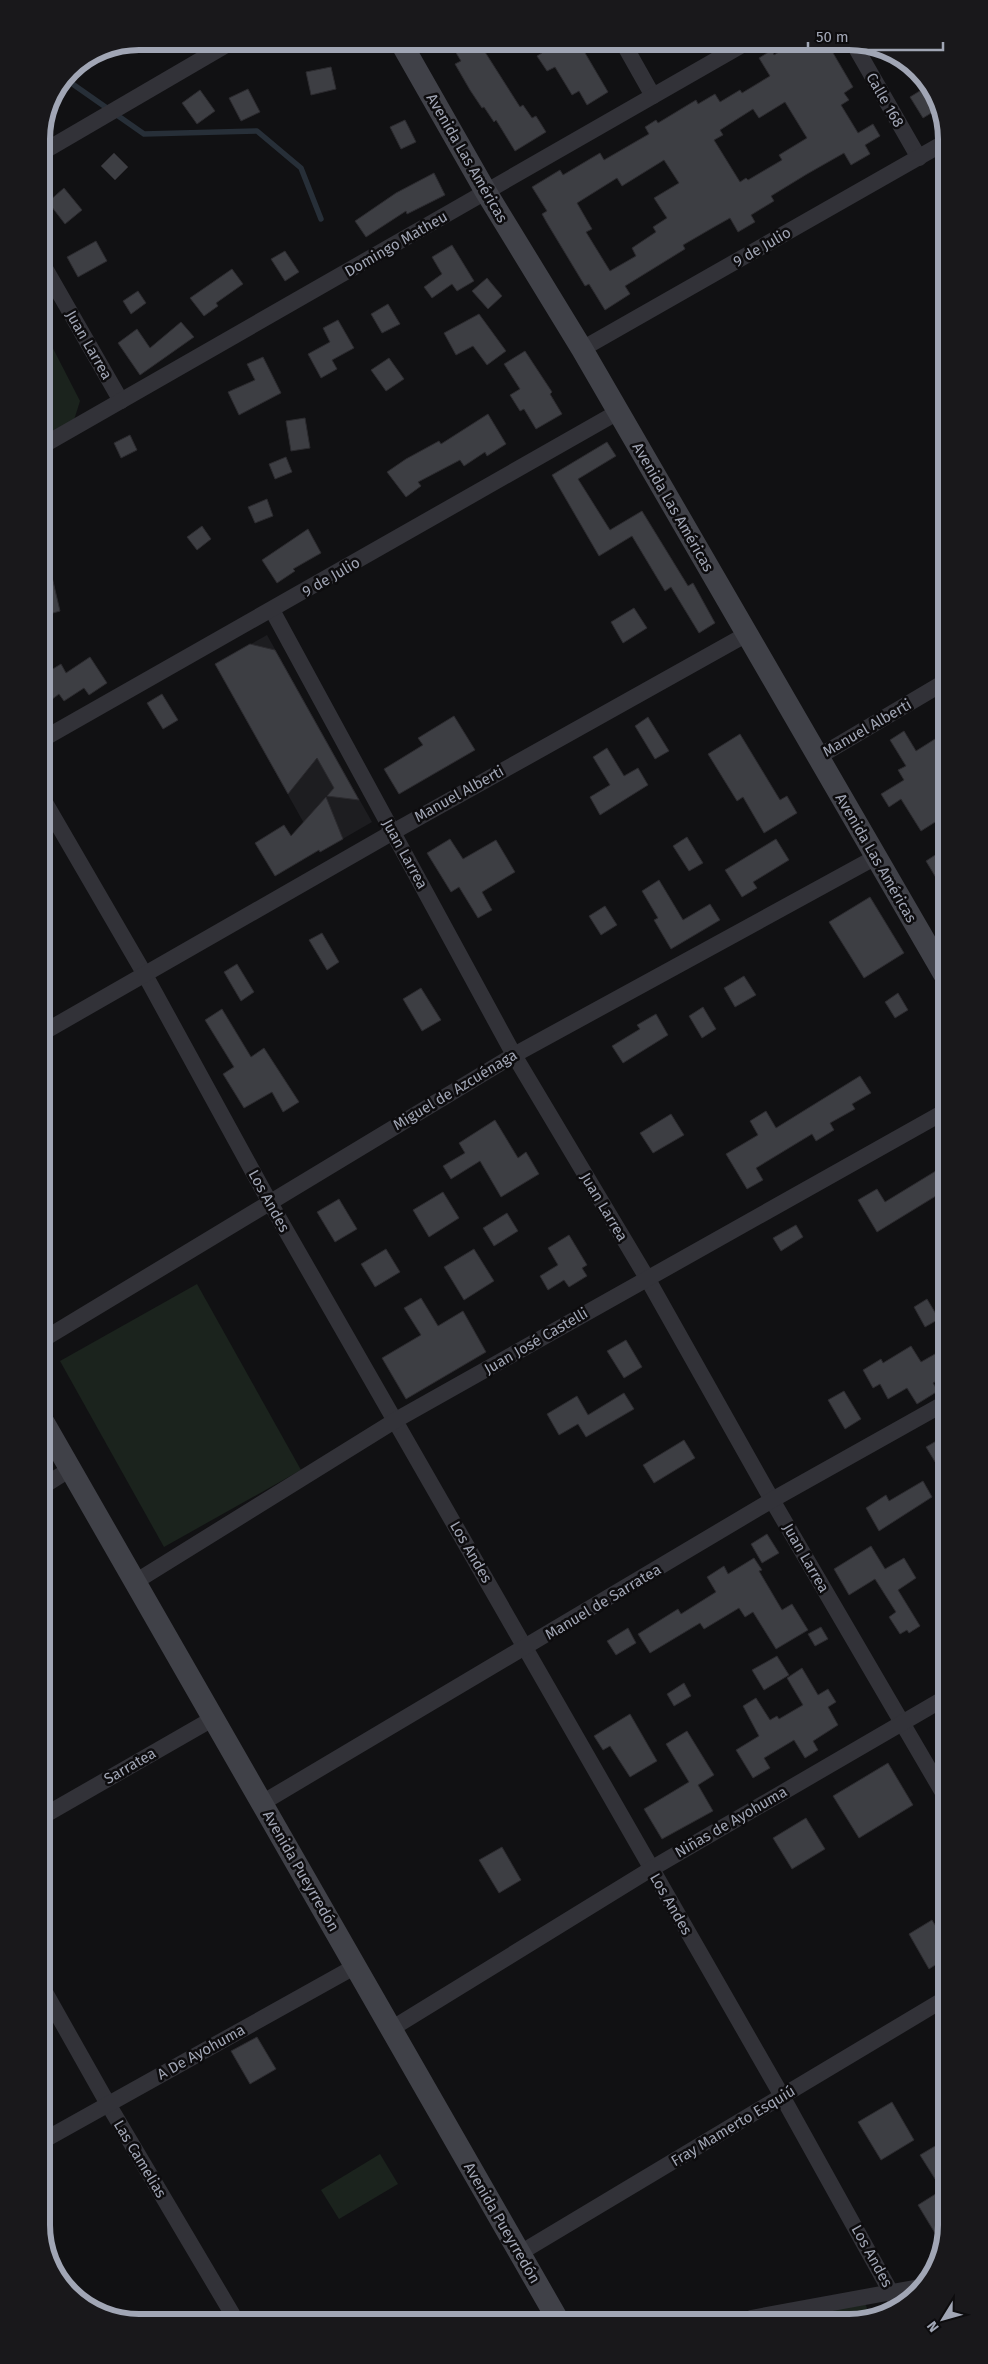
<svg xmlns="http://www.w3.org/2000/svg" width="988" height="2364" viewBox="0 0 988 2364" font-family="'Fira Sans',sans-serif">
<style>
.built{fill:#1d1d20}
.green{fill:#1b231d}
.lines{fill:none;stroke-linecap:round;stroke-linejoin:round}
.stream{stroke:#272f38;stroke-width:5.5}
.building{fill:#3d3e43;stroke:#2c2b2f;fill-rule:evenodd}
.minor{stroke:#323238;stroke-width:16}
.secondary{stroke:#404148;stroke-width:22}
.labels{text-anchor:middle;stroke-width:5;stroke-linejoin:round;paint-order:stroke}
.street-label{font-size:15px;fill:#a1a6b5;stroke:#0d0c0e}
.rim{fill:none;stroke:#a1a6b5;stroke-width:6}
</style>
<rect width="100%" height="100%" fill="#111113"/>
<polygon class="built" points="267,635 372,822 320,852 215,664"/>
<g class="green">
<polygon points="42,327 80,401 74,420 42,438"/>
<polygon points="197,1284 301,1470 164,1547 60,1361"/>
<polygon points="380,2154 398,2184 339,2219 321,2190"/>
<polygon points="863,2296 870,2318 743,2319"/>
</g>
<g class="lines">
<polyline class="stream" points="64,78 144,134 257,131 301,168 321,219"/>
</g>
<g class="building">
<polygon points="449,41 478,41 520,107 523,105 532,118 536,116 546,132 515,151 496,120 494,122 484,107 482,108 470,90 455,64 461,61"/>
<polygon points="535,41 578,41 608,92 587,105 579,91 572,95 555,67 547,71 537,56 542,53"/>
<path d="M797 41H806L811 50 826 41 853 87 844 93 849 100 841 105 858 133 873 124 880 136 865 145 870 154 851 165 844 153 807 174 771 196 774 201 751 215 755 222 738 232 730 218 714 227 683 245 685 249 625 286 630 294 605 310 589 284 585 286 547 223 542 214 547 211 532 187 560 170 563 175 600 153 604 160 649 134 645 127 656 120 658 123 696 100 698 104 715 94 720 102 740 90 742 93 770 76 759 58 772 50 774 55ZM785 102 807 138 779 155 782 160 748 180 746 178 740 182 714 140 723 135 720 130 753 109 759 118ZM664 160 679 183 654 198 667 218 653 227 656 232 632 248 636 256 610 271 586 232 592 229 577 203 617 178 622 186Z"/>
<polygon points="331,67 336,89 311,95 306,72"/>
<polygon points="248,89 260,112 241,121 229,98"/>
<polygon points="923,89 929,89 941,107 923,118 910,97"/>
<polygon points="200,90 215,111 197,124 182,103"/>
<polygon points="405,120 416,142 401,149 390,127"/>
<polygon points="114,153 128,167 115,180 101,166"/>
<polygon points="434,173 445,195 407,214 406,211 366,237 355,221 396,193"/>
<polygon points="64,188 82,210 65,224 48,202"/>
<polygon points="96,241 107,261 78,277 67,257"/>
<polygon points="452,245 474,281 457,291 452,284 432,298 424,287 442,274 432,257"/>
<polygon points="285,251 299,272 285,281 271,259"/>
<polygon points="232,269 243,284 216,303 218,306 204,316 190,298"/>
<polygon points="487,278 502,296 488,309 472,291"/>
<polygon points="138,291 146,303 131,314 123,301"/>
<polygon points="388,304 400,324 382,333 371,314"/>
<polygon points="479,314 506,351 487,365 473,346 456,355 444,333"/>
<polygon points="338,320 354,348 332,360 337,369 321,378 308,354 330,342 323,328"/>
<polygon points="181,322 194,337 140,375 118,343 137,329 150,348"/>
<polygon points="525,351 552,392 550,394 562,414 536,429 524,409 520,411 510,395 520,389 504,364"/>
<polygon points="263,357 281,393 239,415 228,392 255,380 247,364"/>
<polygon points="389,358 404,379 386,391 371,370"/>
<polygon points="488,414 506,444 487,456 485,452 464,466 460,460 418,482 421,486 406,497 387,472 406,459 439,441 441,444"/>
<polygon points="305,418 310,448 291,451 286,421"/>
<polygon points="130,435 137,450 121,458 114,443"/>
<polygon points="607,442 616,456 578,479 610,530 642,511 688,586 693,583 715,623 699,633 671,587 665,591 632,536 599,556 552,475"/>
<polygon points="286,457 292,472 275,479 269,464"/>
<polygon points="267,499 273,516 255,523 248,507"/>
<polygon points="202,526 211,539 197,550 187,537"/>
<polygon points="308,529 321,553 293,569 295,571 277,583 262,560"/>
<polygon points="48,560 60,611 46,615 43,602 42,561"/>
<polygon points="634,608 647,628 623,643 611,622"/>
<polygon points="250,644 275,650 359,800 327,796 334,788 317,758 288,794 215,664"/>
<polygon points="90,657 107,683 89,695 84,688 64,701 59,694 43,706 43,675 61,664 66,673"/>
<polygon points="162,694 178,720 163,729 147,703"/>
<polygon points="454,716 475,750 399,794 384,769 423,745 418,738"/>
<polygon points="648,717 669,751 655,759 635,726"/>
<polygon points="904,731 916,751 943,734 943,817 921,831 901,799 889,807 881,794 904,780 898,770 906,766 890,740"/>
<polygon points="740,734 780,800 787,796 797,813 764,833 743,797 737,801 708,754"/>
<polygon points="607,748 624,776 638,768 648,785 600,815 590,797 610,785 593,757"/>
<polygon points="326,797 343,839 320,852 319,850 275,876 255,843 284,825 291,836"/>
<polygon points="687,837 703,863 689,871 673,846"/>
<polygon points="450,839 463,859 496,840 515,872 482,892 492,910 478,918 459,887 451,892 427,853"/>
<polygon points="776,839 789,860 753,882 757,888 742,897 725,870"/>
<polygon points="943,850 943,867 944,891 926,861"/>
<polygon points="659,880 683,920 710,904 720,920 671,949 654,920 658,918 642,891"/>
<polygon points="870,897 904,953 864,978 829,922"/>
<polygon points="605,906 617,925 601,935 589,916"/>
<polygon points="322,933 339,962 327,970 309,940"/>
<polygon points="237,964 254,992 241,1001 224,972"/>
<polygon points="744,976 756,995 735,1007 724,988"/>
<polygon points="421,988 441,1020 422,1031 403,999"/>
<polygon points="898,993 908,1010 895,1018 885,1002"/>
<polygon points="703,1007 716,1029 702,1038 689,1016"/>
<polygon points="222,1009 251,1057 264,1048 299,1102 283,1112 272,1092 244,1108 223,1074 234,1067 205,1020"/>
<polygon points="656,1014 668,1035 623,1063 612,1046 640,1029 637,1025"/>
<polygon points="860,1076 871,1093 852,1104 855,1109 830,1123 834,1130 816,1141 812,1134 756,1168 763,1180 747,1189 726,1154 758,1135 750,1121 766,1111 776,1128"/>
<polygon points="671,1114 684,1135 653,1153 640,1133"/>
<polygon points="495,1120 518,1158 526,1152 539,1174 501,1197 480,1161 451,1179 443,1166 465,1153 459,1143"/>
<polygon points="944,1166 944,1191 877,1232 858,1200 877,1189 885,1202"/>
<polygon points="443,1192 459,1218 429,1237 413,1210"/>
<polygon points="339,1199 357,1229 335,1242 317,1212"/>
<polygon points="507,1213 518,1231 494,1246 483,1228"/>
<polygon points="796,1225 803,1237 781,1251 773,1238"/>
<polygon points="569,1235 587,1265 582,1268 587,1276 569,1287 564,1280 548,1290 540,1276 558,1265 548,1248"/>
<polygon points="386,1249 400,1272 375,1287 361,1264"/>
<polygon points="474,1249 494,1281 464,1300 444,1267"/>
<polygon points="421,1298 438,1326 463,1311 486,1352 406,1399 382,1358 421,1335 404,1308"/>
<polygon points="927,1299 939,1319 925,1327 914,1307"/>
<polygon points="626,1340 642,1367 624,1378 607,1351"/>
<polygon points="911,1346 921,1362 935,1354 945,1370 945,1376 933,1383 938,1391 917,1404 907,1388 888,1399 880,1384 873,1388 863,1370 881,1359 883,1363"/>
<polygon points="844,1391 861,1419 845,1429 828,1400"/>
<polygon points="624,1393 634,1409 586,1437 578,1424 559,1435 547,1414 577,1396 588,1415"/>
<polygon points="945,1436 945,1478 926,1447"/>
<polygon points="684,1440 695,1458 654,1483 643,1465"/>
<polygon points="923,1481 932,1497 879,1531 866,1508 886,1495 889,1501"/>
<polygon points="767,1534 779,1553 762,1563 751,1544"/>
<polygon points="871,1546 885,1569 904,1558 916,1578 898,1590 920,1626 909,1633 907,1630 900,1634 889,1617 896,1612 875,1579 849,1595 834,1569"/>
<polygon points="754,1558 762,1570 759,1571 782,1610 792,1604 808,1630 776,1649 753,1612 745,1617 739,1608 704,1629 700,1623 650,1653 638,1634 678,1609 681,1614 716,1592 707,1577 724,1566 728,1574"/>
<polygon points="821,1627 828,1639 815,1646 808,1634"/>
<polygon points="628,1628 636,1643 616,1655 607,1641"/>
<polygon points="777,1656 789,1675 764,1690 752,1670"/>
<polygon points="802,1668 818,1695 828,1689 836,1702 828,1707 838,1725 813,1741 818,1750 805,1758 794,1740 764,1758 770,1768 753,1778 736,1750 759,1736 743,1706 756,1698 770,1720 777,1716 779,1719 803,1705 787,1678"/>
<polygon points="684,1683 691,1696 674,1706 667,1694"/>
<polygon points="630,1714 657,1761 630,1777 610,1746 603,1750 594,1736"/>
<polygon points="687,1731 714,1775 698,1785 713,1811 662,1839 644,1809 689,1782 666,1744"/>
<polygon points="888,1763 913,1805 859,1838 833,1796"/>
<polygon points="806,1818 825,1849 792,1869 773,1838"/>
<polygon points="502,1847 521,1880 499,1893 479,1860"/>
<polygon points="932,1920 946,1943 946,1958 929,1969 909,1934"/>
<polygon points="257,2037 276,2069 250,2084 231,2051"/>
<polygon points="892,2102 914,2140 881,2160 858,2122"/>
<polygon points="947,2139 947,2225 941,2243 918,2205 942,2190 920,2155"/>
</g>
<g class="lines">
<g class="minor">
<polyline points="622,41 653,96"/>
<polyline points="852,41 919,158"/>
<polyline points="41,153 233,41"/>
<polyline points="42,263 121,401"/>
<polyline points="582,349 942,144"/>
<polyline points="42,446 749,41"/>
<polyline points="272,610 514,1055 647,1278 772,1500 946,1798"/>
<polyline points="43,739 618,412"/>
<polyline points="818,757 943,683"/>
<polyline points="43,799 144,973 269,1201 782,2096 898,2305"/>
<polyline points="44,1032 393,832 747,634"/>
<polyline points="44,1339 514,1055 876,857"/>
<polyline points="45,1485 72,1468"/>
<polyline points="135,1582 396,1420 944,1112"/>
<polyline points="262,1803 772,1500 945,1403"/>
<polyline points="45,1815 214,1718"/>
<polyline points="46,1994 108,2104 237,2322"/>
<polyline points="391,2029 651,1869 945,1698"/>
<polyline points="46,2139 356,1966"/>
<polyline points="520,2253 946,1998"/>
<polyline points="751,2318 925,2286"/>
</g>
<g class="secondary">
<polyline points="400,41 486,192 582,349 944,974"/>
<polyline points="44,1423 558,2320"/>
</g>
</g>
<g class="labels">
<g class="street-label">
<text transform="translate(885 100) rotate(60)" y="5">Calle 168</text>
<text transform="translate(467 158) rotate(60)" y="5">Avenida Las Américas</text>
<text transform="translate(396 244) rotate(-30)" y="5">Domingo Matheu</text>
<text transform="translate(762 247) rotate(-30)" y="5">9 de Julio</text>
<text transform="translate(89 345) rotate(60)" y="5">Juan Larrea</text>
<text transform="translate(673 507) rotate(60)" y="5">Avenida Las Américas</text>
<text transform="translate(331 577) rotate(-30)" y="5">9 de Julio</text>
<text transform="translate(867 728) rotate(-30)" y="5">Manuel Alberti</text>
<text transform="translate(459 794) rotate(-29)" y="5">Manuel Alberti</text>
<text transform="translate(405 854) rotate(61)" y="5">Juan Larrea</text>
<text transform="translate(876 858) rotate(60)" y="5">Avenida Las Américas</text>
<text transform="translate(455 1090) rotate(-31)" y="5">Miguel de Azcuénaga</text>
<text transform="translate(269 1201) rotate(61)" y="5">Los Andes</text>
<text transform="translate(604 1207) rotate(59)" y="5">Juan Larrea</text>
<text transform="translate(536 1341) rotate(-30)" y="5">Juan José Castelli</text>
<text transform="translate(471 1552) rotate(60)" y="5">Los Andes</text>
<text transform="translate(806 1558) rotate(60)" y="5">Juan Larrea</text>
<text transform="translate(603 1602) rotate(-31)" y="5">Manuel de Sarratea</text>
<text transform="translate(130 1766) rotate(-30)" y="5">Sarratea</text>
<text transform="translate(731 1822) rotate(-30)" y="5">Niñas de Ayohuma</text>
<text transform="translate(301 1871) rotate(60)" y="5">Avenida Pueyrredón</text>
<text transform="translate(671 1904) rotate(60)" y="5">Los Andes</text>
<text transform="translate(201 2052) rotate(-29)" y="5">A De Ayohuma</text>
<text transform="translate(733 2126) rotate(-31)" y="5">Fray Mamerto Esquiú</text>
<text transform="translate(140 2159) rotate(59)" y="5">Las Camelias</text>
<text transform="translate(502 2223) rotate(60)" y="5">Avenida Pueyrredón</text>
<text transform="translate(872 2256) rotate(61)" y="5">Los Andes</text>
</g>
</g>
<path d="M0 0H988V2364H0ZM139 50H849A89 89 0 0 1 938 139V2225A89 89 0 0 1 849 2314H139A89 89 0 0 1 50 2225V139A89 89 0 0 1 139 50Z" fill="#19181b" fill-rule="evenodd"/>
<path class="rim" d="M139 50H849A89 89 0 0 1 938 139V2225A89 89 0 0 1 849 2314H139A89 89 0 0 1 50 2225V139A89 89 0 0 1 139 50Z"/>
<g transform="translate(943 2319) rotate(233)" stroke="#0d0c0e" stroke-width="4" paint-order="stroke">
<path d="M0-4L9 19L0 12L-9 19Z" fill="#a1a6b5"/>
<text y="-8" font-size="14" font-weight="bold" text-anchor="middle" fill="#a1a6b5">N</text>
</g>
<path d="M808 42v8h135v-8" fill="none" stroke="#a1a6b5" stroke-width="2.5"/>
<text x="816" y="42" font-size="15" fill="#a1a6b5" stroke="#0d0c0e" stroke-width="4" paint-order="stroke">50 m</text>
</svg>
